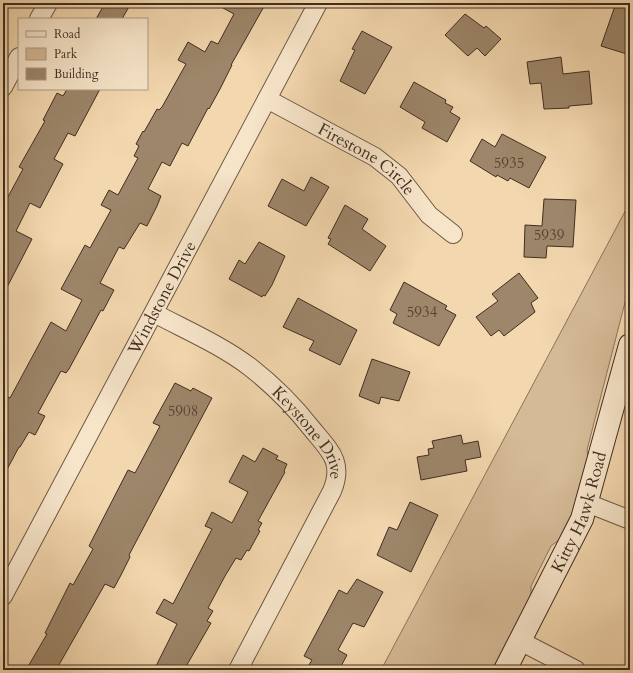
<svg xmlns="http://www.w3.org/2000/svg" width="633" height="673" viewBox="0 0 633 673" font-family="Cardo,serif">
<style>
.green{fill:#d5ba96;stroke:#8a745c}
.building{fill:#9d866a;stroke:#402e21}
.lines{fill:none;stroke-linecap:round;stroke-linejoin:round}
.street-casing{stroke:#6d5844;stroke-width:20}
.secondary-casing{stroke:#402e21;stroke-width:24}
.street{stroke:#f7e5ca;stroke-width:18}
.secondary{stroke:#f7e5ca;stroke-width:22}
.labels{text-anchor:middle;stroke-width:3;stroke-linejoin:round;paint-order:stroke}
.number-label{font-size:15px;fill:#574433}
.street-label{font-size:17px;fill:#402e21;stroke:#f7e5ca}
</style>
<rect width="100%" height="100%" fill="#f3d7ae"/>
<filter id="stains"><feTurbulence type="fractalNoise" baseFrequency=".005" numOctaves="4"/><feColorMatrix values="0 0 0 0 .2 0 0 0 0 .09 0 0 0 0 .02 0 0 0 .5 -.17"/></filter>
<radialGradient id="worn" r=".72"><stop offset=".6" stop-color="#630" stop-opacity="0"/><stop offset="1" stop-color="#630" stop-opacity=".3"/></radialGradient>
<polygon class="green" points="630,202 630,283 587,450 589,461 574,509 560,539 551,546 531,586 531,597 492,670 381,670"/>
<g class="building">
<polygon points="105,3 131,3 122,19 96,19"/>
<polygon points="214,3 266,3 231,65 232,65 220,89 209,109 208,108 188,146 182,143 170,166 162,162 148,189 161,196 157,206 147,226 140,223 124,249 119,247 100,283 114,290 103,311 101,310 69,369 66,373 61,371 38,413 45,416 35,435 29,432 20,447 19,447 3,477 3,395 10,398 51,322 66,331 82,300 61,289 85,245 90,248 111,210 101,205 109,190 118,195 138,158 134,156 139,146 136,144 143,131 144,132 157,109 159,110 162,107 186,64 178,60 188,42 205,52 211,41 218,44 234,14"/>
<polygon points="616,3 630,3 630,55 601,46"/>
<polygon points="465,14 484,28 486,26 501,39 485,56 477,48 468,56 445,35"/>
<polygon points="362,31 392,47 365,94 340,81 355,50 352,49"/>
<polygon points="561,57 563,74 589,71 592,104 569,106 569,108 544,109 541,83 530,84 527,62"/>
<polygon points="414,82 446,100 445,103 453,107 450,112 460,118 447,142 422,128 425,122 400,107"/>
<polygon points="67,89 100,89 75,136 68,133 54,159 63,164 40,208 30,203 16,231 32,239 3,295 3,206 23,169 19,167 45,121 43,120 57,93 63,96"/>
<polygon points="502,134 546,157 529,188 510,178 508,181 497,175 496,177 470,161 482,139 495,147"/>
<polygon points="311,177 329,187 306,226 268,206 282,179 304,191"/>
<polygon points="544,199 576,200 573,247 547,246 546,258 524,257 525,225 542,226"/>
<polygon points="345,205 368,219 362,229 386,246 370,271 328,244 331,239 328,238"/>
<polygon points="259,242 285,256 272,285 265,296 263,295 262,297 229,279 239,260 245,264"/>
<polygon points="519,273 538,298 531,303 535,312 504,336 499,330 491,336 476,317 498,301 492,294"/>
<polygon points="404,282 447,306 445,309 456,315 439,346 393,323 397,314 390,310"/>
<polygon points="298,298 357,330 340,365 309,350 314,341 283,327"/>
<polygon points="372,359 410,372 399,401 381,397 379,404 359,396"/>
<polygon points="175,383 191,391 193,388 212,398 129,555 130,557 121,575 114,588 105,584 56,670 26,670 47,634 45,633 70,583 73,585 93,549 89,546 128,470 135,473 160,426 153,423"/>
<polygon points="461,435 463,444 478,441 481,457 465,460 467,471 421,480 417,457 429,455 428,449 434,448 432,441"/>
<polygon points="263,448 278,456 276,459 287,464 284,471 285,472 258,521 262,523 258,530 260,531 249,551 247,550 241,560 236,558 225,576 208,608 213,611 207,621 211,623 184,670 154,670 177,624 156,613 164,599 173,604 212,529 205,526 212,512 232,523 248,492 229,482 243,455 255,462"/>
<polygon points="410,502 438,515 411,572 377,555 389,527 397,530"/>
<polygon points="357,579 383,592 364,627 353,623 338,650 347,655 339,670 306,670 312,660 304,656 339,590 347,594"/>
</g>
<g class="lines">
<g class="street-casing">
<g id="street">
<polyline points="39,19 48,3"/>
<polyline points="3,87 19,57"/>
<path id="s1" d="M267 99 375 157 399 176 429 215 453 234"/>
<path id="s2" d="M154 313C186 330 221 345 250 367 273 385 294 406 312 429 330 451 344 462 332 491L238 670"/>
<polyline points="587,503 630,520"/>
<path id="s3" d="M3 596 318 3"/>
<polyline points="520,641 576,670"/>
</g>
</g>
<g class="secondary-casing">
<g id="secondary">
<path id="s4" d="M505 670 582 519 630 345"/>
</g>
</g>
<use href="#street" class="street"/>
<use href="#secondary" class="secondary"/>
</g>
<g class="labels">
<g class="number-label">
<text x="509" y="168">5935</text>
<text x="549" y="240">5939</text>
<text x="422" y="317">5934</text>
<text x="183" y="416">5908</text>
</g>
<g class="street-label">
<text dy="6" stroke="none"><textPath href="#s1" startOffset="117">Firestone Circle</textPath></text>
<text dy="6" stroke="none"><textPath href="#s3" startOffset="338">Windstone Drive</textPath></text>
<text dy="6" stroke="none"><textPath href="#s2" startOffset="200">Keystone Drive</textPath></text>
<text dy="6" stroke="none"><textPath href="#s4" startOffset="175">Kitty Hawk Road</textPath></text>
</g>
</g>
<rect width="633" height="673" fill="none" stroke="#f3d7ae" stroke-width="16"/>
<rect x="4" y="4" width="625" height="665" fill="none" stroke="#402e21" stroke-width="2"/>
<rect x="8" y="8" width="617" height="657" fill="none" stroke="#402e21"/>
<rect x="18" y="18" width="130" height="72" fill="#f7e5ca" stroke="#ae9c86"/>
<rect x="26" y="31" width="20" height="6" fill="#f7e5ca" stroke="#ae9c86"/>
<text x="54" y="38" font-size="12" fill="#402e21">Road</text>
<rect x="26" y="48" width="20" height="12" fill="#d5ba96" stroke="#ae9c86"/>
<text x="54" y="58" font-size="12" fill="#402e21">Park</text>
<rect x="26" y="68" width="20" height="12" fill="#9d866a" stroke="#ae9c86"/>
<text x="54" y="78" font-size="12" fill="#402e21">Building</text>
<rect width="100%" height="100%" filter="url(#stains)"/>
<rect width="100%" height="100%" fill="url(#worn)"/>
</svg>
